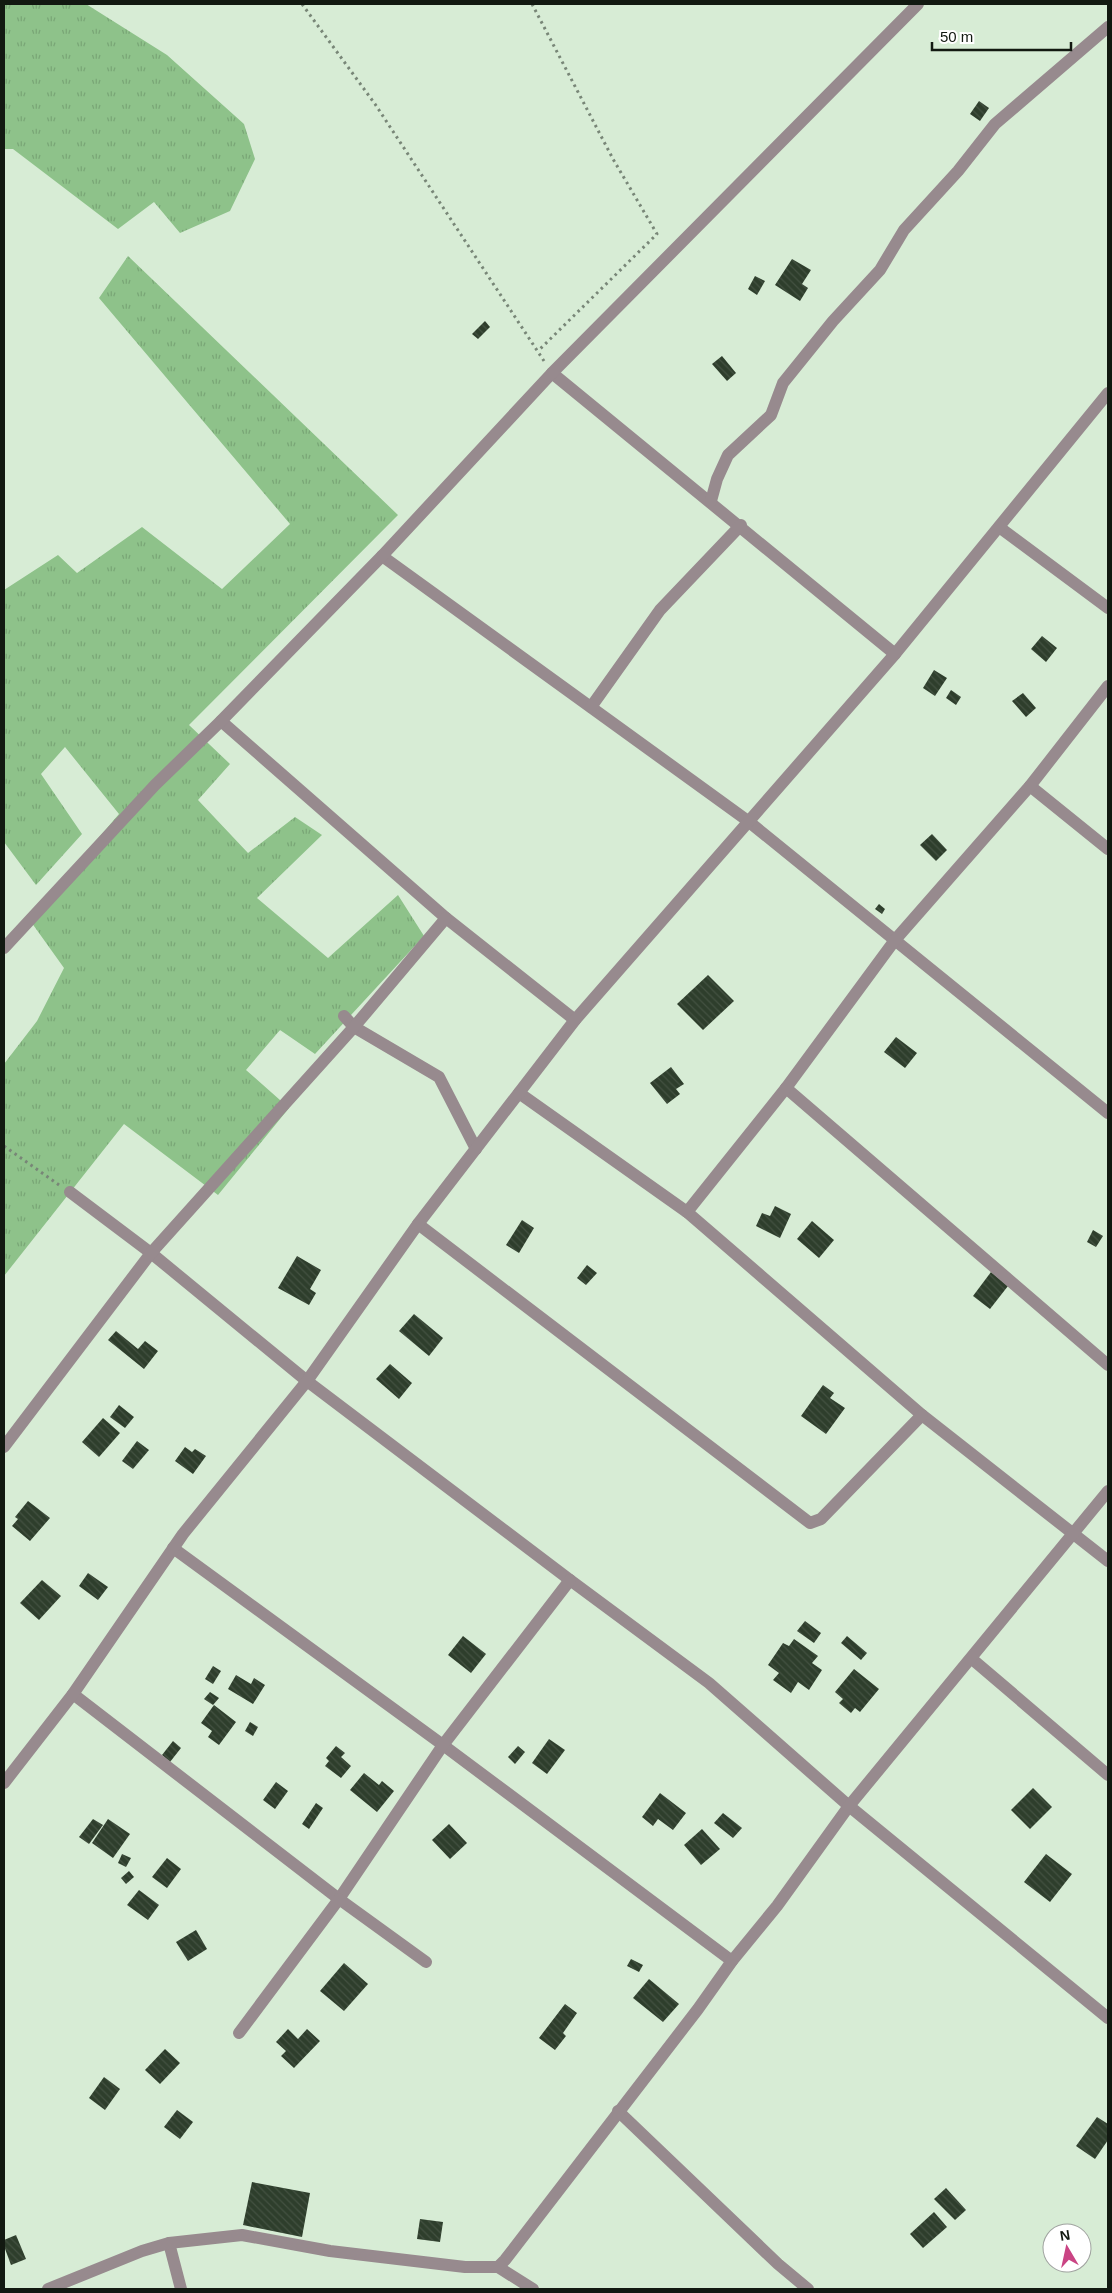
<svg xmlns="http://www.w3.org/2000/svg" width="1112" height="2293" viewBox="0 0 1112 2293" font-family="Arial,sans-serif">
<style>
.grass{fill:url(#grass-tufts)}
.building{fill:url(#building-back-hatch)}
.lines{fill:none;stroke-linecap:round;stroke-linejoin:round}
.path{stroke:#788677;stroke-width:3;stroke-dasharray:2.5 4;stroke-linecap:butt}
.minor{stroke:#978a8e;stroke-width:12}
</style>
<defs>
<pattern id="grass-tufts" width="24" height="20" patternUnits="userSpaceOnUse" patternTransform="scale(1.25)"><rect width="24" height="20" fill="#8ec28a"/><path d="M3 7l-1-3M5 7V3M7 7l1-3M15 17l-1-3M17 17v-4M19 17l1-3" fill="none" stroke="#79a676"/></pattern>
<pattern id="building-back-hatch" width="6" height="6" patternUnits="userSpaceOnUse" patternTransform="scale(1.25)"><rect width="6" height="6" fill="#2e3e2c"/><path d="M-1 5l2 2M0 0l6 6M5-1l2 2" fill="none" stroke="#435141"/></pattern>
</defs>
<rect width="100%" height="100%" fill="#d7ecd5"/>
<g class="grass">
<polygon points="4,4 86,4 167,55 244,124 255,159 230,211 180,233 154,202 118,229 13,149 4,149"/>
<polygon points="128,256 398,515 189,725 230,764 198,800 248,853 295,817 322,835 257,898 328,958 398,895 424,936 315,1054 280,1030 246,1070 289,1108 218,1195 124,1124 4,1276 4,1064 37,1021 64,968 29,919 119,814 65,747 41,774 82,834 36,885 4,842 4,590 58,555 77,573 142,527 222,589 290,524 99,298"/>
</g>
<g class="building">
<polygon points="979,101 989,108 980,121 970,114"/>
<polygon points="792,259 811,270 802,284 808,288 800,301 775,285"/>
<polygon points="755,276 765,281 757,295 748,289"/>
<polygon points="485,321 490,327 478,339 472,334"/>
<polygon points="722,356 736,373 727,381 712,364"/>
<polygon points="1042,636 1057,648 1046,662 1031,649"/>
<polygon points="934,670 947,678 935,696 923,688"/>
<polygon points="951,690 961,697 956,705 946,698"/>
<polygon points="1023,693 1036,708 1026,717 1012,701"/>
<polygon points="932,834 947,850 936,861 920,845"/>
<polygon points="879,904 885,909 882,914 875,909"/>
<polygon points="708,975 734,1001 703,1030 677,1004"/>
<polygon points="896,1037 917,1053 905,1068 884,1052"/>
<polygon points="671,1067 684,1084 676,1089 680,1094 667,1104 650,1083"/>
<polygon points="775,1206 791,1214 780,1238 756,1226 762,1213 770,1216"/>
<polygon points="522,1220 534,1228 519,1253 506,1245"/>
<polygon points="812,1221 834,1240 819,1258 797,1239"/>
<polygon points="1093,1230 1103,1236 1096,1247 1087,1242"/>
<polygon points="297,1256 321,1270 310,1289 316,1293 309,1305 278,1288"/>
<polygon points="587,1265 597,1273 586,1285 577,1278"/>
<polygon points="991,1272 1008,1286 990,1309 973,1296"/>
<polygon points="414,1314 443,1338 429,1356 399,1331"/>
<polygon points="116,1331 138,1349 145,1341 158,1351 144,1369 108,1340"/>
<polygon points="390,1364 412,1383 399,1399 376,1379"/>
<polygon points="823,1385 834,1393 830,1398 845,1408 826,1434 801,1416"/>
<polygon points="119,1405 134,1417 125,1428 110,1417"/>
<polygon points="103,1418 120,1433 99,1457 82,1442"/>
<polygon points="137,1441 149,1450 133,1469 122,1461"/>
<polygon points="185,1447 192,1452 195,1449 206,1456 193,1474 175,1461"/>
<polygon points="28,1501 50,1518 30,1541 12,1526 18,1519 15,1517"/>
<polygon points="88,1573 108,1587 98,1600 79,1586"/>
<polygon points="42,1580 61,1596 39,1620 20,1603"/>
<polygon points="805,1621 821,1633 814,1643 797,1631"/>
<polygon points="463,1636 486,1654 471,1673 448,1655"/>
<polygon points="847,1636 867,1653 861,1660 841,1643"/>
<polygon points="794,1639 818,1656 812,1663 822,1670 809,1690 798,1682 791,1693 773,1680 779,1673 768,1665 783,1643 789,1646"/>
<polygon points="213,1666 221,1671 213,1684 205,1679"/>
<polygon points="854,1669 879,1689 860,1712 855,1708 851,1713 839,1703 843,1699 835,1692"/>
<polygon points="236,1675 251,1684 254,1678 265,1685 253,1704 228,1689"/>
<polygon points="210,1692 219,1698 213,1705 204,1699"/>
<polygon points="214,1705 236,1722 219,1745 208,1737 212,1731 201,1723"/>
<polygon points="250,1722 258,1727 253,1736 245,1731"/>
<polygon points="549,1739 565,1750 547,1774 532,1763"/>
<polygon points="173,1741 181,1748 170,1762 162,1755"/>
<polygon points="336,1746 345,1753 341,1757 351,1766 341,1778 325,1766 329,1761 326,1758"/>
<polygon points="518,1746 525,1752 515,1764 508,1757"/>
<polygon points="364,1773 379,1785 382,1781 394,1791 377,1812 350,1790"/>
<polygon points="276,1782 288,1791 275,1809 263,1800"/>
<polygon points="1033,1788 1052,1807 1030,1829 1011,1810"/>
<polygon points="660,1793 686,1813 673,1830 658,1819 653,1826 642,1817"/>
<polygon points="316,1803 323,1808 309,1829 302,1824"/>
<polygon points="723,1813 742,1828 733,1838 714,1823"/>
<polygon points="93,1819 103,1825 89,1844 79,1837"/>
<polygon points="108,1819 130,1834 113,1858 92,1843"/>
<polygon points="449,1824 467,1843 450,1859 432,1840"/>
<polygon points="702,1829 720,1849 701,1865 684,1845"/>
<polygon points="122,1854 131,1858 126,1867 118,1863"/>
<polygon points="1046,1854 1072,1874 1050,1902 1024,1882"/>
<polygon points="167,1858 181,1869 167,1888 152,1877"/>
<polygon points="129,1871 134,1877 126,1884 121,1878"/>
<polygon points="139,1890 159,1905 148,1920 127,1905"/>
<polygon points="196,1930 207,1949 188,1961 176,1942"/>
<polygon points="631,1959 643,1965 639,1972 627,1966"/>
<polygon points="344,1963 368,1984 344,2011 320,1991"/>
<polygon points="649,1979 679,2004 663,2022 633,1998"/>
<polygon points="565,2004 577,2013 563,2033 566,2036 555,2050 539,2038"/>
<polygon points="288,2029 298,2039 307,2029 320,2041 294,2068 281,2056 286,2051 276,2042"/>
<polygon points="165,2049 180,2063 160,2084 145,2070"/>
<polygon points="104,2077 120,2089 105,2110 89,2098"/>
<polygon points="177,2110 193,2122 180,2139 164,2127"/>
<polygon points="1097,2117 1108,2124 1108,2140 1095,2159 1076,2146"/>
<polygon points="252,2182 310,2193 302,2237 243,2225"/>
<polygon points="946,2188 966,2210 955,2220 934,2199"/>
<polygon points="934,2212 947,2227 923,2248 910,2234"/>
<polygon points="420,2219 443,2222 440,2242 417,2239"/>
<polygon points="16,2235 26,2259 11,2265 4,2246 4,2240"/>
</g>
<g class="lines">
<g class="path">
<polyline points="302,4 375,104 544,361"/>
<polyline points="532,4 613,159 657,234 538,351"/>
<polyline points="4,1146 59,1185"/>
</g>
<g class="minor">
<polyline points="552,373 895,654"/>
<polyline points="711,501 717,479 728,455 771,415 783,383 833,321 880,270 904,230 958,171 995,124 1108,27"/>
<polyline points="999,527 1108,608"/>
<polyline points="382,556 748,821 1108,1113"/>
<polyline points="591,707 660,610 741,525"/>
<polyline points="221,721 446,918 575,1020"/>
<polyline points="1030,786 1108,849"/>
<polyline points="4,948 155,785 221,721 382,556 552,373 918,4"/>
<polyline points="344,1016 354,1027 439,1077 476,1149"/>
<polyline points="786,1088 1108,1365"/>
<polyline points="519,1093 687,1212 922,1415 1108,1561"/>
<polyline points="70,1192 151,1253 307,1381 570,1580 709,1683 849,1806 1108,2018"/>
<polyline points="687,1212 786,1088 895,940 1030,786 1108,686"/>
<polyline points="418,1224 810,1523 821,1519 922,1415"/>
<polyline points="4,1447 151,1253 354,1027 446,918"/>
<polyline points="173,1548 443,1745 732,1961"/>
<polyline points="972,1659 1108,1775"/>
<polyline points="73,1694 339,1899 443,1745 570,1580"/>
<polyline points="4,1783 73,1694 183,1534 307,1381 418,1224 575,1020 895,654 1108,393"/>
<polyline points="239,2033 339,1899 426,1962"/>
<polyline points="618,2111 778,2264 808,2289"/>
<polyline points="169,2243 181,2289"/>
<polyline points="498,2267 533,2289"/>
<polyline points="48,2289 142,2251 169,2243 242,2235 330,2251 465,2267 498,2267 505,2260 698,2009 732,1961 777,1906 849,1806 1108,1491"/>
</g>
</g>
<rect width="1112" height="2293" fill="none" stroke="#121911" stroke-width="10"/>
<g transform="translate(1067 2248) rotate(351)"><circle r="24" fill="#ffffff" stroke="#a0a3a0"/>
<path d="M0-4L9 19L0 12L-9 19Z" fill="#ca4484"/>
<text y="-8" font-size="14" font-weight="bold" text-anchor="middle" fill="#121911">N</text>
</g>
<path d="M932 42v8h139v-8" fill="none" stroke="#121911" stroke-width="2.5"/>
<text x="940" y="42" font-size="15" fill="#121911" stroke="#ffffff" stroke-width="4" paint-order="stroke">50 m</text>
</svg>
